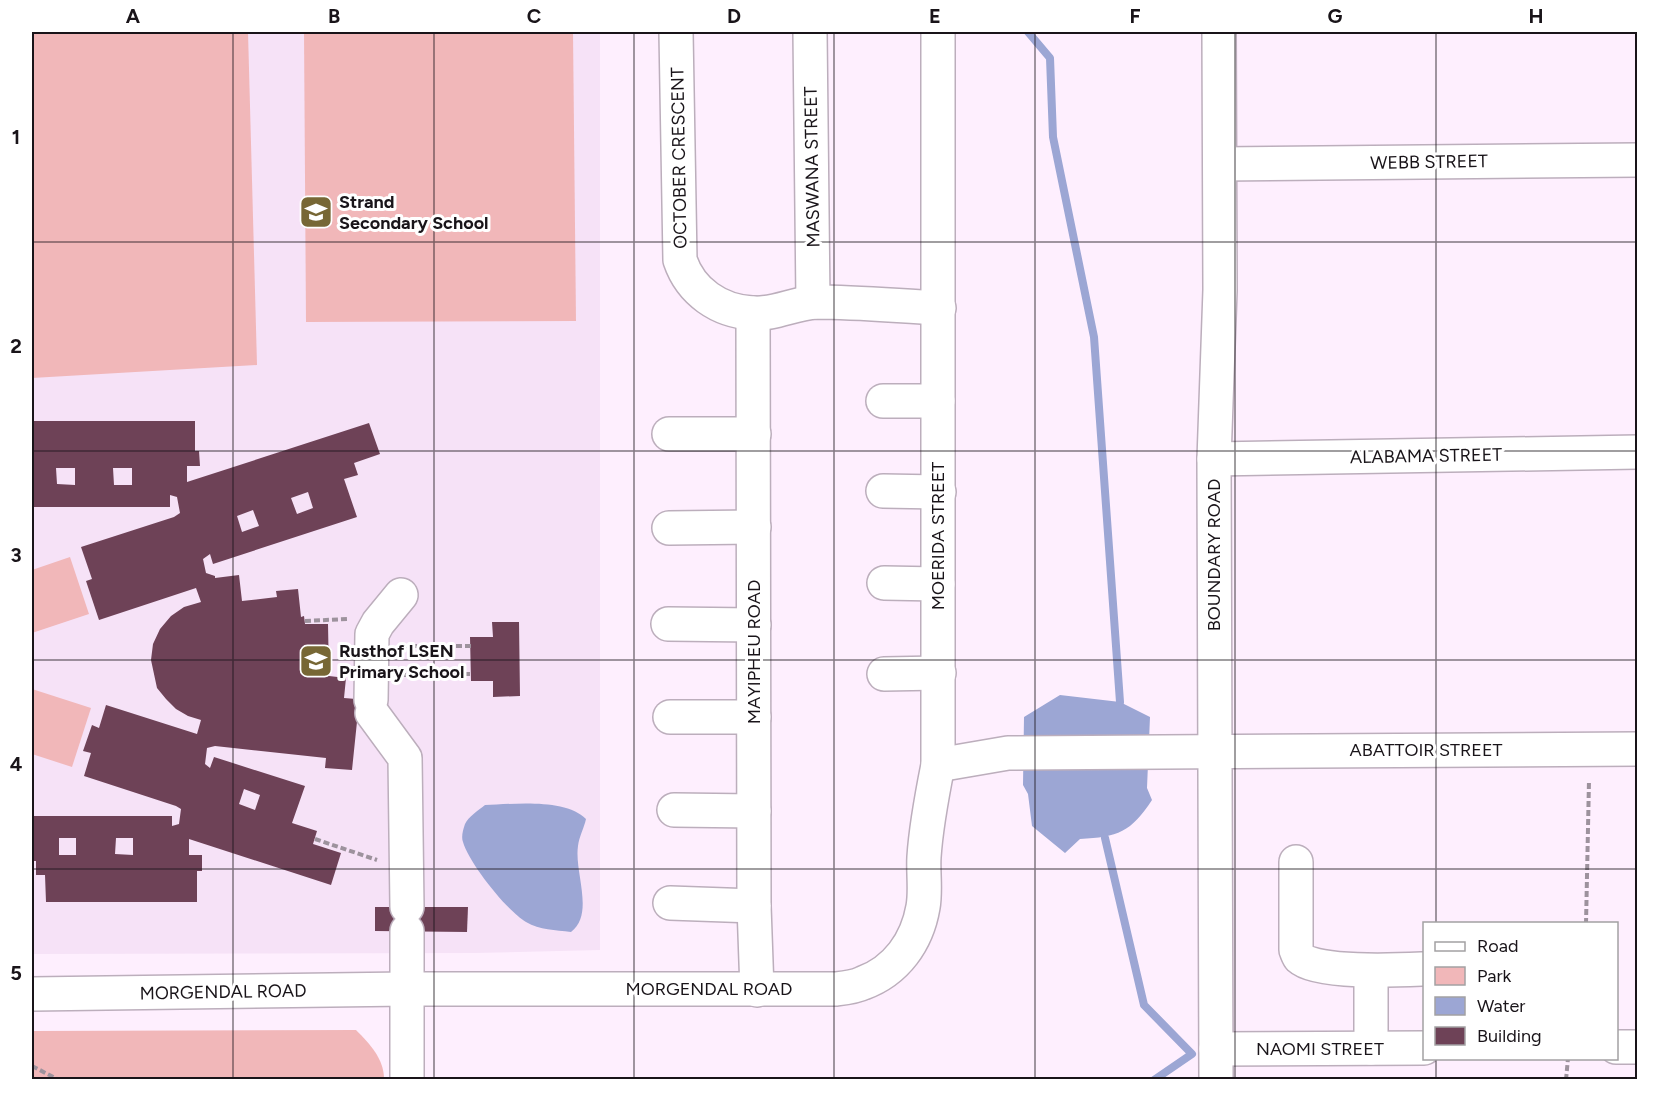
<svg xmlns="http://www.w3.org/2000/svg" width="1669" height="1111" viewBox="0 0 1669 1111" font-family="Figtree,sans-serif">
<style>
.built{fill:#f6e2f7}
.green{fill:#f1b7b9}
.water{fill:#9ca6d4}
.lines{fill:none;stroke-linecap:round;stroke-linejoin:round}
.stream{stroke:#9ca6d4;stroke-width:8}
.building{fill:#6e4257;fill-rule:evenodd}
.minor-casing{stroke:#bcaebc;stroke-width:36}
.path{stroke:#9d929d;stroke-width:4;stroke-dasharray:6 3;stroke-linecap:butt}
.minor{stroke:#fff;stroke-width:33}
.grid{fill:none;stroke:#191419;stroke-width:1.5;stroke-opacity:0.55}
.labels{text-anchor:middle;stroke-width:6;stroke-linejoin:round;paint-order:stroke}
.street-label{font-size:18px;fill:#191419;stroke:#fff}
.poi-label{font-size:18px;font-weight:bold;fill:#191419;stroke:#fff;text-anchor:start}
.neatline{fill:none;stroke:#191419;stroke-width:2}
.grid-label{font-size:20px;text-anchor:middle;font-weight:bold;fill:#191419}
</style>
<rect width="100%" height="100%" fill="#feeffe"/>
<polygon class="built" points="32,32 600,32 600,950 475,953 32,954"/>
<g class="green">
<polygon points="32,32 248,32 257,365 32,378"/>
<polygon points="304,32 573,32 576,321 306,322"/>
<polygon points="70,557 89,614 32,633 32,570"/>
<polygon points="32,689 91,708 72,767 32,754"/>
<path d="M356 1030C370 1044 384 1059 384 1079H32V1031Z"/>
</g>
<g class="water">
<path d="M1060 695 1120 702 1150 717 1147 788 1152 800C1131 832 1118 837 1080 839L1065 853 1032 826 1028 794 1023 785 1024 717Z"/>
<path d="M485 805C513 804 566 798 586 819 584 828 579 837 578 846 574 872 595 914 571 932 555 930 540 930 526 922 507 911 469 863 463 842 461 837 463 830 465 824 468 817 479 810 485 805Z"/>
</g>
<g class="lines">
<g class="stream">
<polyline points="1028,32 1050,58 1053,137 1094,337 1120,702"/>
<polyline points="1105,838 1144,1005 1192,1054 1154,1080"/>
</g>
</g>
<g class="building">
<path d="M32 421H195V451H199L200 466H187V482L369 423 380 454 354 463 358 475 344 479 357 517 213 564 210 554 203 559 206 573 215 576V578L239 575 242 601 277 597 276 591 298 589 301 617 304 616 305 624H328L329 676 346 678 344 698 380 701 358 712 352 770 325 768 326 758 215 746 207 748 205 764 210 768 214 757 305 786 292 823 317 831 313 844 341 853 331 885 189 839V855H202V871H197V902H46L45 875H36V861H32V816H172V826L179 824 181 809 176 806 84 776 91 753 83 751 92 725 99 728 106 705 197 734 201 720 188 716 176 709 166 699 157 688 151 660 153 644 160 629 171 616 184 607 201 602 196 588 99 620 86 581 92 579 81 547 174 517 180 513 177 497 170 495V507H32ZM56 468H75V485L57 484ZM113 468H132V485H114ZM308 492 313 508 297 514 291 498ZM253 510 259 526 242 532 237 516ZM244 789 260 795 255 810 239 804ZM59 838H76V855H59ZM116 838H133V855L115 854Z"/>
<polygon points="492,622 519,622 520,696 493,697 493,681 471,681 470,637 493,637"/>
<polygon points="375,907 468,907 467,932 375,931"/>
</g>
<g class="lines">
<g class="minor-casing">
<g id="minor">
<path d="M676 32 680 260C691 292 719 311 752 313 773 315 795 303 816 302 857 302 898 306 939 308"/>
<polyline points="810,32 813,302"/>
<polyline points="1220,164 1638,160"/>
<polyline points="753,313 754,906 757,990"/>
<polyline points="883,401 938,401"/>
<polyline points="669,434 754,434"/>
<polyline points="1214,459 1638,452"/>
<polyline points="883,491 939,492"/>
<polyline points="669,528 754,527"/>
<polyline points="884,583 938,584"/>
<polyline points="668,624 754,625"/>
<polyline points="884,674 939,673"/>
<polyline points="371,700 372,634 378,623 401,595"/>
<polyline points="372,713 405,758 407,907"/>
<polyline points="670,717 754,717"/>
<polyline points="938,765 1008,753 1638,749"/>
<polyline points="674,810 754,811"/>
<path d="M1296 862V950C1297 952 1298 956 1300 958 1317 974 1400 970 1424 969"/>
<polyline points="670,903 754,906"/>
<polyline points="407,931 407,1080"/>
<path d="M32 994 407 989H836C845 988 855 987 863 983 896 971 917 942 923 907 926 891 923 873 924 857 926 826 932 795 938 765V32"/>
<polyline points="1616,1047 1638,1047"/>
<polyline points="1371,1048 1371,971"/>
<polyline points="1216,1049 1424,1048"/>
<polyline points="1216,1080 1214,459 1220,290 1219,32"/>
</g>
</g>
<g class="path">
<polyline points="305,621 347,619"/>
<polyline points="402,646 471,646"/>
<polyline points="402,675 470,674"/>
<polyline points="315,839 377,860"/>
<polyline points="1586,924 1589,780"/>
<polyline points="32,1066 59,1080"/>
<polyline points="1566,1080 1568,1058"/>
</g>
<use href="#minor" class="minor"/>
</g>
<path class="grid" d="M233 32V1080M434 32V1080M634 32V1080M834 32V1080M1035 32V1080M1235 32V1080M1436 32V924M32 242H1638M32 451H1638M32 660H1638M32 869H1638M1436 1058V1080"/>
<defs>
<g id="school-square" transform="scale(1.725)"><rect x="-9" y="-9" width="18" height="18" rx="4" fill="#776735" stroke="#fff"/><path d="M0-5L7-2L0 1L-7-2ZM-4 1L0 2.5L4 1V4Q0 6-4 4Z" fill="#fff"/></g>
</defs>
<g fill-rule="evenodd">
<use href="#school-square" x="316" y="212"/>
<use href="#school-square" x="316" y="661"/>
</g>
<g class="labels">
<g class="street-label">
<text transform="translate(679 158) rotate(-91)" y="6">OCTOBER CRESCENT</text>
<text transform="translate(1429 162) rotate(-1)" y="6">WEBB STREET</text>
<text transform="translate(812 167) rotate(-91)" y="6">MASWANA STREET</text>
<text transform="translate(1426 456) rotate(-1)" y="6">ALABAMA STREET</text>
<text transform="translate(938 536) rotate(-90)" y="6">MOERIDA STREET</text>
<text transform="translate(1214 555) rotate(-90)" y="6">BOUNDARY ROAD</text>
<text transform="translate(754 652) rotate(-90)" y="6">MAYIPHEU ROAD</text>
<text x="1426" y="756">ABATTOIR STREET</text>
<text x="709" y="995">MORGENDAL ROAD</text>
<text transform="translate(223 992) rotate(-1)" y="6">MORGENDAL ROAD</text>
<text x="1320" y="1055">NAOMI STREET</text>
</g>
<g class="poi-label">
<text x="339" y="208">Strand<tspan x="339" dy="21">Secondary School</tspan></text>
<text x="339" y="657">Rusthof LSEN<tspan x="339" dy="21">Primary School</tspan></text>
</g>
</g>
<rect width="1669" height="1111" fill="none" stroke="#ffffff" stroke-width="66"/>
<rect x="1423" y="922" width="195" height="138" fill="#ffffff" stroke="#a3a1a3" stroke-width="1.5"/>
<rect x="1435" y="942" width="30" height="9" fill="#ffffff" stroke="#a3a1a3" stroke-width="1.5"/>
<text x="1477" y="952" font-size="18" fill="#191419">Road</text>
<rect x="1435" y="967" width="30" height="18" fill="#f1b7b9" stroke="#a3a1a3" stroke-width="1.5"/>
<text x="1477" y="982" font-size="18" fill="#191419">Park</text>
<rect x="1435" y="997" width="30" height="18" fill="#9ca6d4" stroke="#a3a1a3" stroke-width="1.5"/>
<text x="1477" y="1012" font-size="18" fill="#191419">Water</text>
<rect x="1435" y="1027" width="30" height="18" fill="#6e4257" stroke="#a3a1a3" stroke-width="1.5"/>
<text x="1477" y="1042" font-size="18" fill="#191419">Building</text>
<rect x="33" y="33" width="1603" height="1045" class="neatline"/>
<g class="grid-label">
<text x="133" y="23">A</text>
<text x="334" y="23">B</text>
<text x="534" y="23">C</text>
<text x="734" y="23">D</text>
<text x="935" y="23">E</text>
<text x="1135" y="23">F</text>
<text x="1335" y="23">G</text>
<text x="1536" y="23">H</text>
<text x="16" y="144">1</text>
<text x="16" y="353">2</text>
<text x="16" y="562">3</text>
<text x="16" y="771">4</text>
<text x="16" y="980">5</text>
</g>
</svg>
